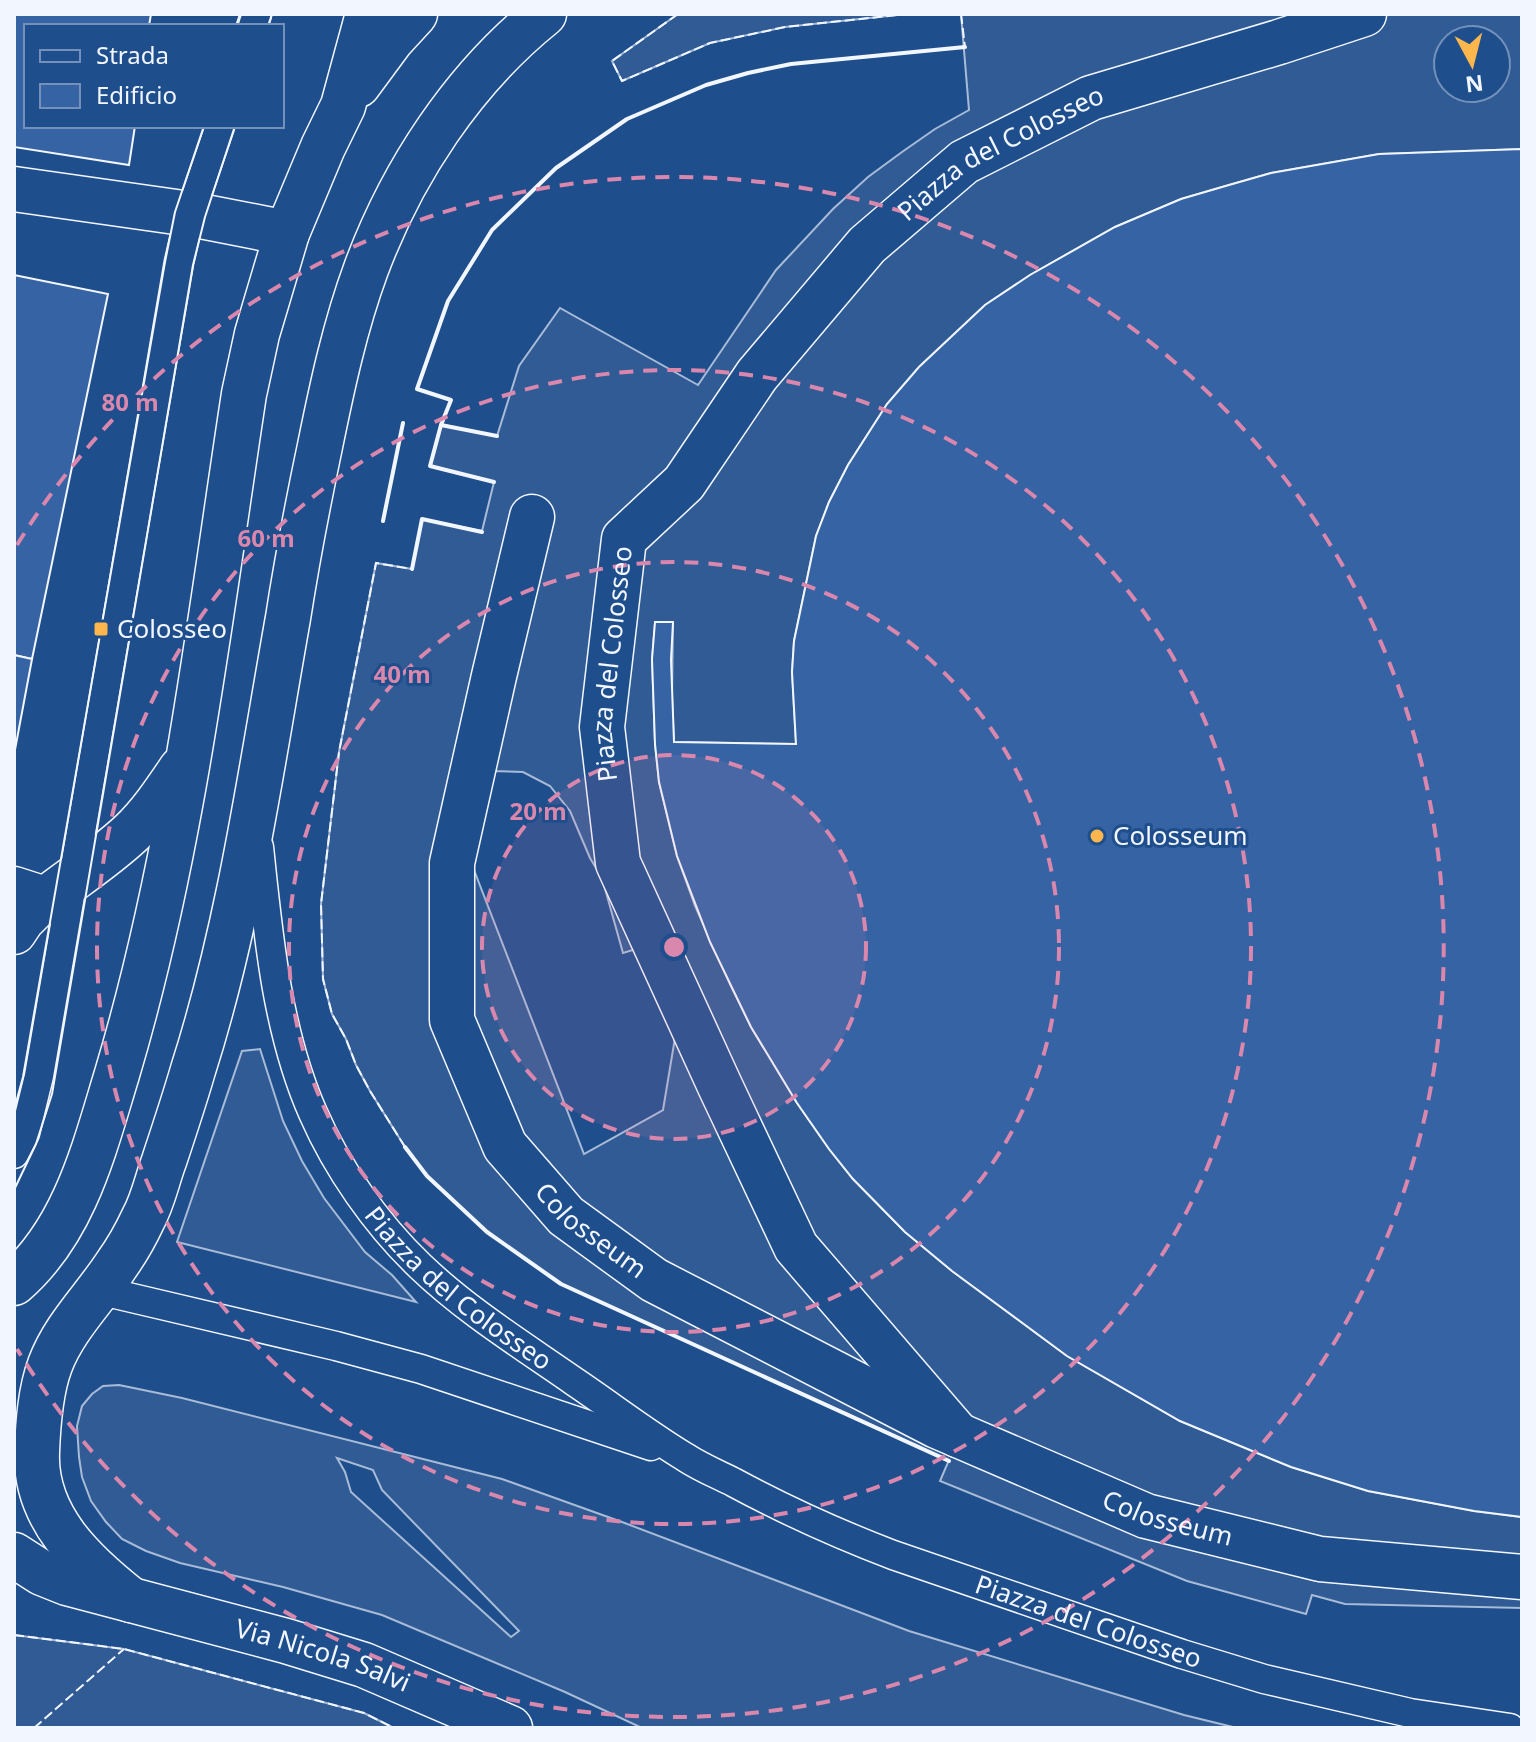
<svg xmlns="http://www.w3.org/2000/svg" width="1536" height="1742" viewBox="0 0 1536 1742" font-family="'Noto Sans',sans-serif">
<style>
.built{fill:#305b95;stroke:#a8bbd7;stroke-width:2;fill-rule:evenodd}
.building{fill:#3563a3;stroke:#f2f6ff;stroke-width:2}
.lines{fill:none;stroke-linecap:round;stroke-linejoin:round}
.lane-casing{stroke:#f2f6ff;stroke-width:31}
.street-casing{stroke:#f2f6ff;stroke-width:47}
.secondary-casing{stroke:#f2f6ff;stroke-width:47}
.lane{stroke:#1f4e8c;stroke-width:28}
.street{stroke:#1f4e8c;stroke-width:44}
.secondary{stroke:#1f4e8c;stroke-width:44}
.tram{stroke:#f2f6ff;stroke-width:2}
.fence{stroke:#f2f6ff;stroke-width:2;stroke-dasharray:10 4;stroke-linecap:butt}
.wall{stroke:#f2f6ff;stroke-width:4}
.ring{fill:none;stroke:#da87ad;stroke-width:4;stroke-dasharray:14 10}
.poi-dot{fill:#ffb74d;stroke:#1f4e8c;stroke-width:3}
.labels{text-anchor:middle;stroke-width:6;stroke-linejoin:round;paint-order:stroke}
.street-label{font-size:26px;fill:#f2f6ff;stroke:#1f4e8c}
.poi-label{font-size:26px;fill:#f2f6ff;stroke:#1f4e8c;text-anchor:start}
.centre{fill:#da87ad;stroke:#1f4e8c;stroke-width:4}
.ring-label{font-size:24px;text-anchor:middle;font-weight:bold;fill:#da87ad;stroke:#1f4e8c;stroke-width:6;stroke-linejoin:round;paint-order:stroke}
</style>
<rect width="100%" height="100%" fill="#1f4e8c"/>
<g class="built">
<polygon points="678,14 907,14 785,27 710,43 622,81 612,61"/>
<path d="M961 14H1522V149L1379 154 1271 173 1229 185 1181 199 1115 227 1030 275 985 305 919 367 887 404 848 465 829 502 816 536 794 641 792 672 796 744 674 742 672 696 673 622 655 623 652 659 655 744 659 782 677 856 695 906 730 984 751 1027 797 1103 829 1149 853 1179 905 1232 952 1271 1067 1356 1180 1421 1291 1467 1368 1491 1474 1511 1522 1517V1608L1345 1604 1312 1595 1306 1614 1187 1581 940 1481 949 1460 561 1284 487 1232 427 1176 405 1147 370 1091 356 1065 346 1039 332 1014 323 979 321 904 339 752 376 563 412 569 422 519 482 531 494 482 430 466 441 425 497 436 519 366 560 308 698 385 776 270 833 209 868 177 902 152 935 129 969 110ZM1448 40H1496V88H1448ZM490 771 523 772 550 786 570 811 590 858 602 878 623 953 636 949 676 1032 663 1110 584 1154 455 821Z"/>
<polygon points="260,1049 283,1121 302,1161 324,1198 365,1252 392,1275 416,1302 177,1242 242,1051"/>
<path d="M119 1385 182 1398 502 1479 622 1522 909 1631 1184 1715 1237 1728H642L565 1692 382 1615 283 1587 180 1563 146 1551 122 1539 106 1522 91 1501 82 1477 79 1457 77 1426 82 1406 92 1394 103 1386ZM337 1458 373 1470 382 1490 519 1631 511 1637 351 1492 345 1472Z"/>
<polygon points="14,1635 124,1649 364,1713 394,1728 14,1728"/>
</g>
<g class="building">
<polygon points="14,14 151,14 149,26 26,26 26,126 135,126 129,165 14,147"/>
<polygon points="1522,149 1522,1517 1474,1511 1368,1491 1291,1467 1180,1421 1067,1356 952,1271 905,1232 853,1179 829,1149 797,1103 751,1027 710,942 677,856 659,782 655,744 652,659 655,622 673,622 671,660 674,742 796,744 792,672 794,641 816,536 829,502 848,465 887,404 919,367 985,305 1030,275 1115,227 1181,199 1229,185 1271,173 1379,154"/>
<polygon points="14,275 108,294 32,659 14,655"/>
<polygon points="14,655 32,659 14,755"/>
</g>
<g class="lines">
<g class="lane-casing">
<g id="lane">
<polyline points="253,26 257,14"/>
<path id="s1" d="M259 847C268 934 277 1032 313 1113 337 1168 376 1224 420 1266 467 1311 522 1345 575 1382 612 1407 647 1434 685 1457 700 1467 717 1474 733 1482 785 1510 838 1534 893 1555L1182 1654 1264 1679 1410 1713 1510 1728"/>
<polyline points="14,1154 25,1133 39,1076 179,262 190,214 220,126"/>
<polyline points="98,1290 336,1346 421,1369 651,1446"/>
</g>
</g>
<g class="street-casing">
<g id="street">
<polyline points="14,189 190,214 287,233"/>
<path id="s2" d="M532 517 494 676 452 863V1020L505 1146 566 1216 654 1280 937 1426 1146 1516 1320 1559 1522 1577"/>
<polyline points="14,889 45,899"/>
<path id="s3" d="M958 1435 796 1247 720 1086 618 863 602 727 624 539 684 483 757 375 867 245 964 162 1091 98 1279 42 1364 14"/>
</g>
</g>
<g class="secondary-casing">
<g id="secondary">
<polyline points="358,85 392,39 415,14"/>
<path d="M14 932 22 920 33 909C65 883 101 861 131 833 151 814 166 791 181 769"/>
<path d="M14 1283C75 1230 94 1149 117 1074 183 853 209 622 244 394L257 334 287 233 323 147 343 106 368 14"/>
<path id="s4" d="M14 1555 42 1573 67 1583 286 1641 364 1665 510 1728"/>
<path d="M131 1600C84 1563 34 1517 37 1452 38 1424 40 1392 50 1365 64 1327 95 1298 117 1264 127 1250 136 1234 143 1219 153 1201 157 1180 164 1161 174 1131 184 1101 193 1070 240 923 261 769 288 618 297 560 308 503 320 446 332 387 345 326 366 269 402 172 463 79 544 14"/>
</g>
</g>
<use href="#lane" class="lane"/>
<use href="#street" class="street"/>
<use href="#secondary" class="secondary"/>
<g class="tram">
<polyline points="236,26 240,14"/>
<polyline points="268,26 272,14"/>
<polyline points="14,1110 23,1077 165,262 175,212 204,126"/>
<polyline points="14,1190 36,1144 52,1094 193,265 205,217 235,126"/>
</g>
<g class="fence">
<polyline points="678,14 612,61 622,81 710,43 785,27 907,14"/>
<polyline points="961,14 965,47"/>
<polyline points="405,1147 370,1091 356,1065 346,1039 332,1014 323,979 321,904 339,752 376,563 412,569"/>
<polyline points="14,1635 124,1649 364,1713 394,1728"/>
<polyline points="34,1728 124,1649"/>
</g>
<g class="wall">
<polyline points="441,425 451,400 417,389 448,301 492,230 556,168 627,119 706,85 748,73 791,64 965,47"/>
<polyline points="494,482 430,466 441,425 497,436"/>
<polyline points="383,521 403,423"/>
<polyline points="412,569 422,519 482,532"/>
<polyline points="405,1147 427,1176 487,1232 561,1284 949,1461"/>
</g>
</g>
<circle cx="674" cy="947" r="192" fill="#da87ad" fill-opacity=".12"/>
<g class="ring">
<circle cx="674" cy="947" r="192"/>
<circle cx="674" cy="947" r="385"/>
<circle cx="674" cy="947" r="577"/>
<path d="M17 545A770 770 0 1 1 17 1349"/>
</g>
<g class="poi-dot">
<rect x="93" y="621" width="16" height="16" rx="4"/>
<circle cx="1097" cy="836" r="8"/>
</g>
<g class="labels">
<g class="street-label">
<text dy="9" stroke="none"><textPath href="#s3" startOffset="1544">Piazza del Colosseo</textPath></text>
<text dy="9" stroke="none"><textPath href="#s3" startOffset="872">Piazza del Colosseo</textPath></text>
<text dy="9" stroke="none"><textPath href="#s2" startOffset="770">Colosseum</textPath></text>
<text dy="9" stroke="none"><textPath href="#s1" startOffset="504">Piazza del Colosseo</textPath></text>
<text dy="9" stroke="none"><textPath href="#s2" startOffset="1418">Colosseum</textPath></text>
<text dy="9" stroke="none"><textPath href="#s1" startOffset="1224">Piazza del Colosseo</textPath></text>
<text dy="9" stroke="none"><textPath href="#s4" startOffset="326">Via Nicola Salvi</textPath></text>
</g>
<g class="poi-label">
<text x="117" y="638">Colosseo</text>
<text x="1113" y="845">Colosseum</text>
</g>
</g>
<circle cx="674" cy="947" r="12" class="centre"/>
<g class="ring-label">
<text x="130" y="411">80 m</text>
<text x="266" y="547">60 m</text>
<text x="402" y="683">40 m</text>
<text x="538" y="820">20 m</text>
</g>
<rect width="1536" height="1742" fill="none" stroke="#f2f6ff" stroke-width="32"/>
<rect x="24" y="24" width="260" height="104" fill="#1f4e8c" stroke="#7391ba" stroke-width="2"/>
<rect x="40" y="50" width="40" height="12" fill="#1f4e8c" stroke="#7391ba" stroke-width="2"/>
<text x="96" y="64" font-size="24" fill="#f2f6ff">Strada</text>
<rect x="40" y="84" width="40" height="24" fill="#3563a3" stroke="#7391ba" stroke-width="2"/>
<text x="96" y="104" font-size="24" fill="#f2f6ff">Edificio</text>
<g transform="translate(1472 64) rotate(173)"><circle r="38" fill="#1f4e8c" stroke="#7391ba" stroke-width="2"/>
<path d="M0-6L14 30L0 20L-14 30Z" fill="#ffb74d"/>
<text y="-12" font-size="22" font-weight="bold" text-anchor="middle" fill="#f2f6ff">N</text>
</g>
</svg>
